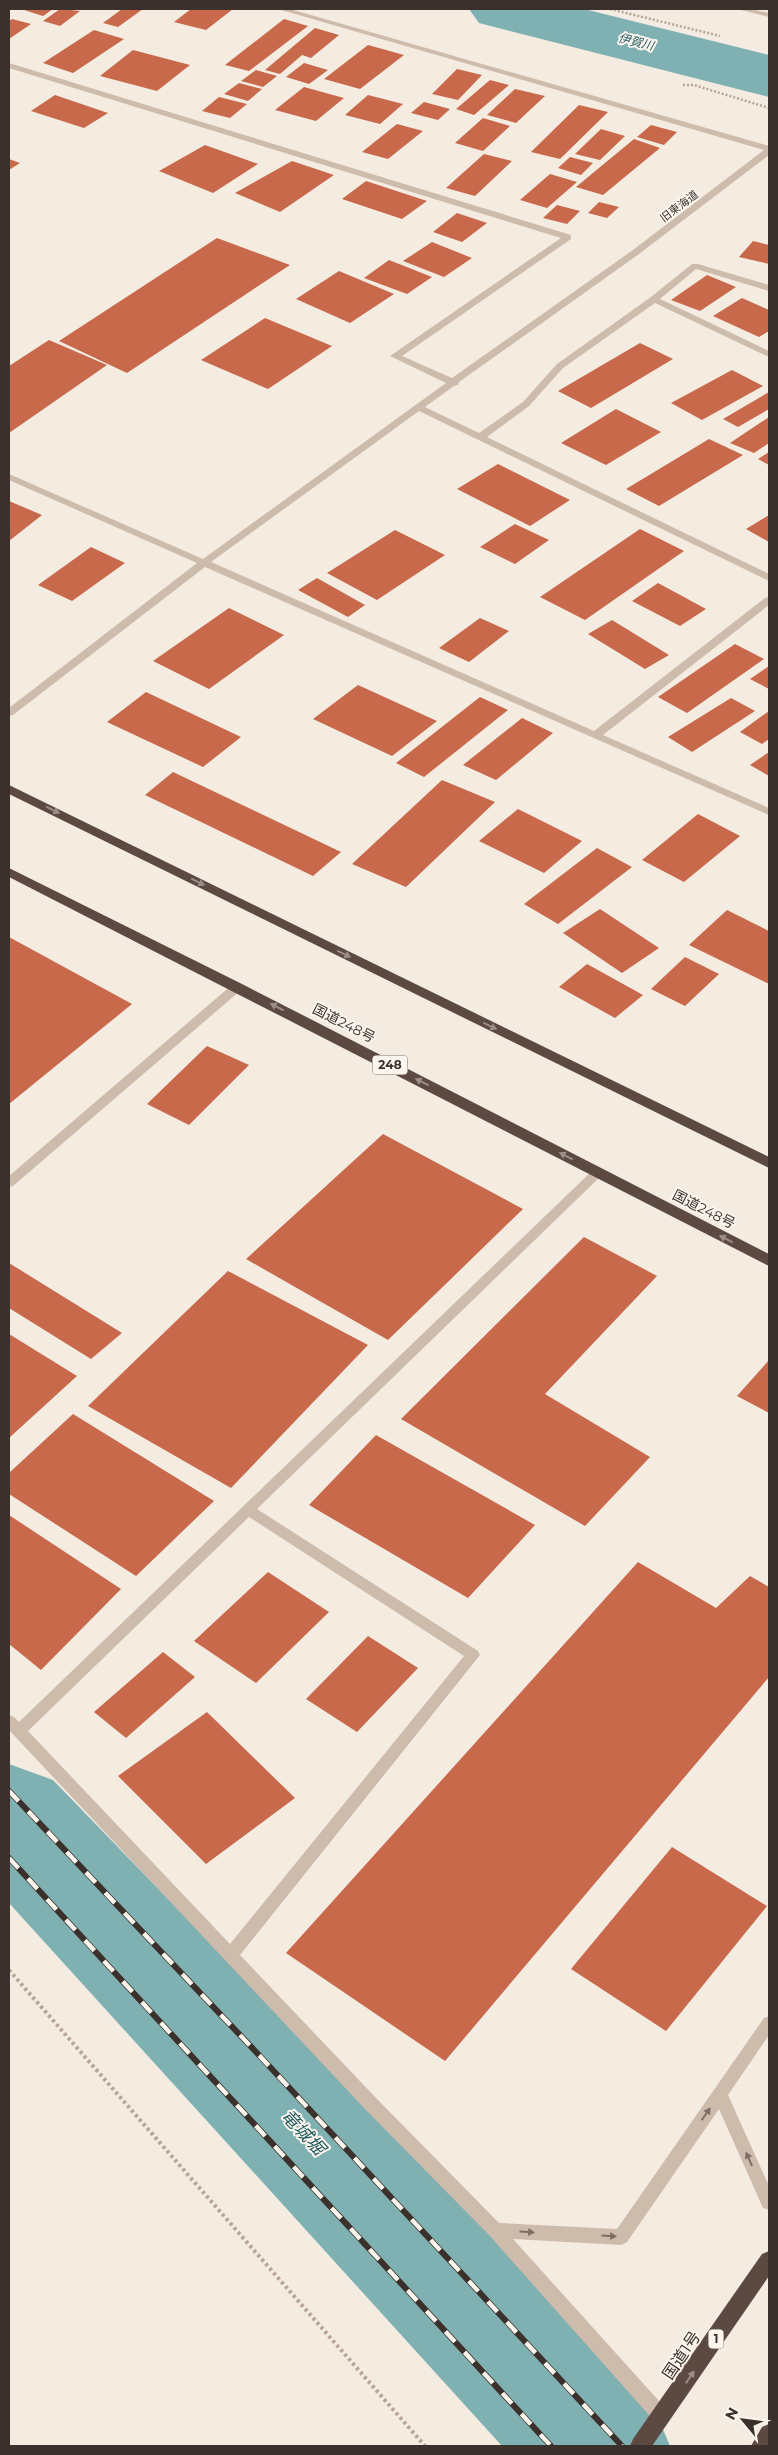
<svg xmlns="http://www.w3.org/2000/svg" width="778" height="2455" viewBox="0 0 778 2455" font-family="Montserrat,'Noto Sans JP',sans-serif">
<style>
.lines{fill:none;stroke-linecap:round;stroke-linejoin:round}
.river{fill:#7fb0b2;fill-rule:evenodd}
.building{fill:#c8694b}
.path-far1{stroke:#b9a596;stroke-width:2.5;stroke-dasharray:2 2;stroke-linecap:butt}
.path{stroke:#b9a596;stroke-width:4;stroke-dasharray:3 3;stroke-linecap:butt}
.minor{fill:#cdbbac;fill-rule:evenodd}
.highway{fill:#5c4a42;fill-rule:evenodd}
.rail-casing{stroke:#3b302b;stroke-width:6}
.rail{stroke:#fbf5ee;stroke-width:4.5;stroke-dasharray:14;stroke-linecap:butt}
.oneway{fill:#9c8e87}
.oneway2{fill:#7d6f65}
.labels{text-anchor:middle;stroke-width:4;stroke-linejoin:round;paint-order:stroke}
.far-street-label{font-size:11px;fill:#3b302b;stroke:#fbf5ee}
.far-water-label{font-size:12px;font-style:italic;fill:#1f5a5e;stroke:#fbf5ee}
.shield{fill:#fbf5ee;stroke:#756b66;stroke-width:1}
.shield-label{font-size:12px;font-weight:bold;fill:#3b302b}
.street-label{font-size:14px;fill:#3b302b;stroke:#fbf5ee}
.near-street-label{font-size:16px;fill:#3b302b;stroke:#fbf5ee}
.near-water-label{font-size:18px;font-style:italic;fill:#1f5a5e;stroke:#fbf5ee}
</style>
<rect width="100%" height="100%" fill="#f4ebe1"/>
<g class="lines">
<g class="river">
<polygon points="469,9 584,9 769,55 769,97 479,23"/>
<polygon points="9,1764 53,1780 649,2396 670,2446 502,2446 9,1903"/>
</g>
</g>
<g class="building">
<polygon points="21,9 53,9 43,16"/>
<polygon points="60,9 80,11 60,26 43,21"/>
<polygon points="122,9 143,9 118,27 103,23"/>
<polygon points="191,9 233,9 206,30 174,22"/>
<polygon points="12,19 31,24 9,39 9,21"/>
<polygon points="284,19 308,26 249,71 225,65"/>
<polygon points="315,28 339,35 311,58 302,55 280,74 265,70"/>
<polygon points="94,30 124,39 73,73 43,63"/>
<polygon points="368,45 404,55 360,89 324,79"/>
<polygon points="133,50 190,65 157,91 100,76"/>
<polygon points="304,63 328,70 309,84 286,77"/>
<polygon points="457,69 482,75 458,100 432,94"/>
<polygon points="256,70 277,76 263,87 241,81"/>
<polygon points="490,80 509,85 474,115 456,109"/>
<polygon points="239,83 262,89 248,101 224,94"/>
<polygon points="304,87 344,98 316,121 275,110"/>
<polygon points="515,89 545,96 516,123 487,115"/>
<polygon points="55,95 108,113 84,128 31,111"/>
<polygon points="368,95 403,104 380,124 345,115"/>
<polygon points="219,97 247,104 230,118 202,111"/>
<polygon points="424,102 450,109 438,120 411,113"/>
<polygon points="579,105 608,112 560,159 531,152"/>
<polygon points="483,118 510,126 483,151 455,143"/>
<polygon points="397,124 423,131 388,159 362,152"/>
<polygon points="651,125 677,132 664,145 637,137"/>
<polygon points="601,129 625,136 600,160 575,154"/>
<polygon points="634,139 660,148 603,195 576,187"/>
<polygon points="205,145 258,164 213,193 159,171"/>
<polygon points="484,154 512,161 475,196 446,188"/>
<polygon points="570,157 593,163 581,175 558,168"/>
<polygon points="9,159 20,163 9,170"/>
<polygon points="292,161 334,175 280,212 235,193"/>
<polygon points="550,174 577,182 547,208 520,200"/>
<polygon points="366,181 427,201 402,219 342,199"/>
<polygon points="599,202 619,207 607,218 588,213"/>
<polygon points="557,205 580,211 567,224 543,218"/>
<polygon points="457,213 487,223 462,242 433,232"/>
<polygon points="217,238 290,265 127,373 59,341"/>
<polygon points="753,241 769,245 769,264 739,257"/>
<polygon points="432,242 472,258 444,277 403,261"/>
<polygon points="389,260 432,277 407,294 364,278"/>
<polygon points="339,271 394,294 350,323 296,299"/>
<polygon points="707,275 736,287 700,311 671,300"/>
<polygon points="742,298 769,310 769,331 759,337 713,316"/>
<polygon points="265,318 332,346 268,389 201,360"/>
<polygon points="49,340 107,365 9,433 9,366"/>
<polygon points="640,343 673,359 591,408 558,391"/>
<polygon points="732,370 763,386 702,420 671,403"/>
<polygon points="769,392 769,409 738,427 723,419"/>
<polygon points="616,409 661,432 606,465 561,443"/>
<polygon points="769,417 769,443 754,453 730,443"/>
<polygon points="709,439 743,455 659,506 626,489"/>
<polygon points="769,452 769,465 758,459"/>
<polygon points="498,464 570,500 530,526 457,489"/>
<polygon points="9,501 42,515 9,541"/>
<polygon points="769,515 769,542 746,529"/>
<polygon points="515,524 549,540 515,564 480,547"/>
<polygon points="640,529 684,551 585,620 540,597"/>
<polygon points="395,530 445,555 377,600 327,573"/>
<polygon points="91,547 125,563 72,601 38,585"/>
<polygon points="317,578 365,605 348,617 298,590"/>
<polygon points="658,583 706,609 680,626 632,601"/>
<polygon points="229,608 284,635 209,689 153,661"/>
<polygon points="480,618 509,631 469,662 439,648"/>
<polygon points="612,620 669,655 645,669 588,634"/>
<polygon points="735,644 764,659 687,713 658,697"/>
<polygon points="769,666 769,689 750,679"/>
<polygon points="358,685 437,721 392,756 313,719"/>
<polygon points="146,692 241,737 203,767 107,722"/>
<polygon points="480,697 508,710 424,777 396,763"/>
<polygon points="731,698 755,711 692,752 668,737"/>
<polygon points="769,711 769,739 762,744 740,732"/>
<polygon points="522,718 553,733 496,780 463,765"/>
<polygon points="769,752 769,776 750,765"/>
<polygon points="173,772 341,852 313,876 145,795"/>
<polygon points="442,780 495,802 406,887 352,864"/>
<polygon points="518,809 582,841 544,873 479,841"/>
<polygon points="698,814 740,836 684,882 642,860"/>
<polygon points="597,848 632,867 558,924 524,904"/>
<polygon points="600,909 659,948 622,973 563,933"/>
<polygon points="727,910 769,931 769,984 689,945"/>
<polygon points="9,937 132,1004 9,1104"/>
<polygon points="685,957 719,974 685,1006 651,989"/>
<polygon points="587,964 643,995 615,1018 559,987"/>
<polygon points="207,1046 249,1065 189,1125 147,1104"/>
<polygon points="383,1134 523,1209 388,1340 246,1259"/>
<polygon points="584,1237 657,1276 545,1394 650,1457 585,1526 401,1419"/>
<polygon points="9,1263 122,1333 91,1359 9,1308"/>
<polygon points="228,1271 368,1345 231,1488 88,1406"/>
<polygon points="9,1334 77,1376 9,1438"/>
<polygon points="769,1360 769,1413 737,1396"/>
<polygon points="73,1414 214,1501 136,1576 9,1494 9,1473"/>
<polygon points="376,1435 535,1525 468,1598 309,1505"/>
<polygon points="9,1515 121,1589 41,1670 9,1644"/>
<polygon points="638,1562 716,1608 750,1576 769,1587 769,1677 445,2061 286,1953"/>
<polygon points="268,1572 329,1612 256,1683 194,1641"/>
<polygon points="368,1636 418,1668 357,1732 306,1699"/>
<polygon points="163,1652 195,1677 126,1738 94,1712"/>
<polygon points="207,1712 295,1798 206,1864 118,1776"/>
<polygon points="672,1847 767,1906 666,2031 571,1969"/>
</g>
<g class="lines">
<g class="path-far1">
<polyline points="610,9 720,36"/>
<polyline points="683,85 694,85 769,108"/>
</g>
<polyline class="path" points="9,1970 425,2446"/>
<g class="minor">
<polygon points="278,9 290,9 769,146 769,155 639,254 459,382 458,385 454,386 425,407 479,433 523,402 557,364 651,297 692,264 698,264 769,285 769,291 696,269 660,299 769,351 769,357 655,303 563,368 529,406 487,437 769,574 769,581 419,411 211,562 594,731 765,598 769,597 769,605 603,735 769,808 769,815 205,567 13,715 9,716 9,708 197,563 9,480 9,474 203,559 446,383 390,356 561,238 9,68 9,63 571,235 571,239 402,356 452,378 633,250 764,150"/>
<polygon points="737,9 751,9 769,13 769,17"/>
<polygon points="237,983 241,984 243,987 241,990 13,1186 9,1187 9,1176 233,984"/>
<path d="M598 1168 602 1169 604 1172 602 1175 257 1509 478 1651 480 1655 240 1955 377 2099 499 2223 617 2229 764 2018 769 2016V2035L728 2095 769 2186V2210L763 2208 719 2109 627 2242 621 2245 513 2239 668 2411 670 2417 668 2423 662 2425 656 2423 489 2235 365 2109 9 1730V1715L14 1717 19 1722 594 1169ZM249 1517 464 1656 230 1944 28 1731Z"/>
</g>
<g class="highway">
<polygon points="9,785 769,1157 769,1168 9,794"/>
<polygon points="9,868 242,984 769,1254 769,1266 9,877"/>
<polygon points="769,2251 769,2276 652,2446 630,2446 633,2439 762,2254"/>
<polygon points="769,2424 769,2446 751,2446 762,2427"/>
</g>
<g class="rail-casing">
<g id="rail">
<polyline points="9,1791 257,2053 622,2446"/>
<polyline points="9,1858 551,2446"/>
</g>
</g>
<use href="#rail" class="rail"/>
</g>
<defs><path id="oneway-solid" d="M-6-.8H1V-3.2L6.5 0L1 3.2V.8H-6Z" transform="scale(1.25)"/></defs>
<g class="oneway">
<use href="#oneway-solid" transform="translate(53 810) rotate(26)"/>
<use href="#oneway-solid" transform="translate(198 882) rotate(26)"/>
<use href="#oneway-solid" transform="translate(344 954) rotate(26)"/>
<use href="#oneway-solid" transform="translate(277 1007) rotate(-153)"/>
<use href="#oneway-solid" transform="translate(490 1026) rotate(26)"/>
<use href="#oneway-solid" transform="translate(422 1082) rotate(-153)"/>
<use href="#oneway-solid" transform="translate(566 1156) rotate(-153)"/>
<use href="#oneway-solid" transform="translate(726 1239) rotate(-153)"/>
<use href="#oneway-solid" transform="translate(690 2377) rotate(-56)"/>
</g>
<g class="oneway2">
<use href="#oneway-solid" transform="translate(706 2114) rotate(-55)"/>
<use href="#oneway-solid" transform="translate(749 2159) rotate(-114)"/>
<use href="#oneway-solid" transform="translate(527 2232) rotate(3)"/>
<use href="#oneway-solid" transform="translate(609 2236) rotate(3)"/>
</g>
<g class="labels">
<g class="far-street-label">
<text transform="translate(679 206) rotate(-37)" y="4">旧東海道</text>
</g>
<g class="far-water-label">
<text transform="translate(636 42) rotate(14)" y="4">伊賀川</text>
</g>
<g class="shield">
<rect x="372.5" y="1055.5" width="35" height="19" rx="4"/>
<rect x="708.5" y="2329.5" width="15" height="19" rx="4"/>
</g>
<g class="shield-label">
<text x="390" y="1069">248</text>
<text x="716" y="2343">1</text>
</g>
<g class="street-label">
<text transform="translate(344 1023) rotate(27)" y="5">国道248号</text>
<text transform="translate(704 1209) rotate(27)" y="5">国道248号</text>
</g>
<g class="near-street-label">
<text transform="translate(681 2355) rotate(-56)" y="6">国道1号</text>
</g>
<g class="near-water-label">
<text transform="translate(303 2132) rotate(47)" y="6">竜城堀</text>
</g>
</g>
<rect width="778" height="2455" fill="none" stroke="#3b302b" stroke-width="20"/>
<g transform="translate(743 2420) rotate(299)" stroke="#fbf5ee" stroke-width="4" paint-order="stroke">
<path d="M0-4L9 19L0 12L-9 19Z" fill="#3b302b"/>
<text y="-8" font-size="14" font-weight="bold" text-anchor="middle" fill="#3b302b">N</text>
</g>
</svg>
